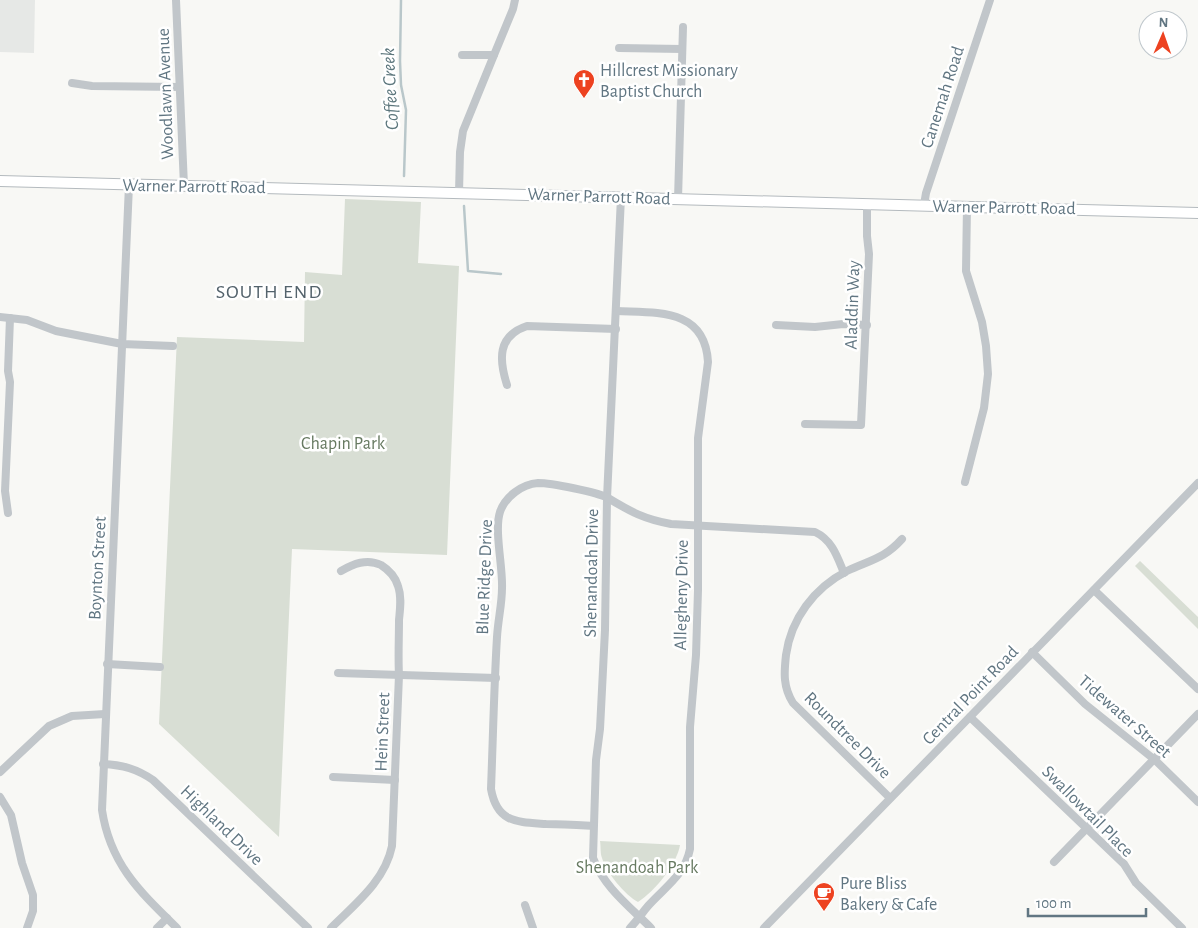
<svg xmlns="http://www.w3.org/2000/svg" width="1198" height="928" viewBox="0 0 1198 928" font-family="'Alegreya Sans',sans-serif">
<style>
.built{fill:#e6e8e6}
.green{fill:#d8ded4}
.lines{fill:none;stroke-linecap:round;stroke-linejoin:round}
.stream{stroke:#b9c7ca;stroke-width:2.5}
.major-casing{stroke:#b4babe;stroke-width:12}
.minor{stroke:#c1c6ca;stroke-width:8}
.major{stroke:#fff;stroke-width:10}
.labels{text-anchor:middle;stroke-width:5;stroke-linejoin:round;paint-order:stroke}
.poi-label{font-size:18px;fill:#617682;stroke:#fff;text-anchor:start}
.street-label{font-size:18px;fill:#617682;stroke:#fff}
.park-label{font-size:18px;fill:#677a61;stroke:#fff}
.water-label{font-size:19px;font-style:italic;fill:#5c767c;stroke:#fff}
.quarter-label{font-size:20px;letter-spacing:1px;fill:#54636c;stroke:#fff}
</style>
<rect width="100%" height="100%" fill="#f8f8f5"/>
<polygon class="built" points="0,0 35,0 34,53 0,52"/>
<g class="green">
<polygon points="345,199 421,202 418,263 459,266 447,555 292,549 279,837 159,724 177,337 304,342 305,272 342,275"/>
<polygon points="1140,561 1198,617 1198,629 1135,566"/>
<path d="M600 841 680 845C677 864 655 891 638 902 625 895 606 872 602 858 600 853 601 846 600 841Z"/>
</g>
<g class="lines">
<g class="stream">
<polyline points="401,0 400,61 401,85 406,110 404,176"/>
<polyline points="464,206 468,271 501,274"/>
</g>
<g class="major-casing">
<polyline id="major" points="0,181 1198,213"/>
</g>
<g class="minor">
<polyline points="176,0 184,186"/>
<polyline points="619,48 682,49"/>
<polyline points="462,55 494,55 513,9 515,0"/>
<polyline points="72,83 92,86 179,87"/>
<path d="M129 185 102 810C110 864 140 892 177 928"/>
<polyline points="459,193 460,152 463,131 494,55"/>
<path d="M621 197 607 498 605 630 600 729 596 760 593 858C604 887 629 906 651 928"/>
<polyline points="678,199 683,27"/>
<polyline points="924,205 926,193 990,0"/>
<path d="M617 311C657 313 705 308 708 362L698 438V590L696 655 690 727V849C685 875 665 887 648 906 642 913 637 921 630 928"/>
<polyline points="0,317 27,320 56,331 122,344 173,346"/>
<polyline points="776,325 815,327 843,324 867,325"/>
<path d="M507 385C499 360 497 336 527 326L616 329"/>
<polyline points="805,424 861,425 869,254 867,236 867,203"/>
<polyline points="965,482 984,408 988,374 986,346 982,322 966,271 967,206"/>
<polyline points="8,513 5,491 10,382 8,371 10,318"/>
<polyline points="1094,590 1198,689"/>
<polyline points="1032,652 1085,704 1155,760 1198,802"/>
<polyline points="107,664 160,667"/>
<polyline points="338,673 496,678"/>
<polyline points="970,717 1124,864 1136,883 1182,928"/>
<path d="M103 764C123 765 137 769 153 780L308 928"/>
<polyline points="0,772 49,726 72,716 105,714"/>
<polyline points="333,777 395,780"/>
<polyline points="0,797 11,815 22,863 33,895 33,911 27,928"/>
<path d="M890 798 793 703C783 687 784 673 786 655 791 619 814 588 847 571 870 560 884 559 902 539"/>
<path d="M593 826C577 825 562 824 546 824 517 822 497 823 491 789 493 738 494 687 497 637 498 620 502 604 502 588 503 567 494 530 500 512 505 497 522 484 538 483 551 483 597 492 608 498 631 512 644 519 671 524L815 532C832 540 837 556 844 573"/>
<polyline points="1054,862 1198,714"/>
<polyline points="525,905 533,928"/>
<polyline points="157,928 167,918"/>
<path d="M331 928C355 904 385 881 392 846L399 675C398 657 399 639 399 620 400 609 402 597 398 586 395 576 389 570 381 565 367 558 353 564 341 571"/>
<polyline points="764,928 1198,483"/>
</g>
<use href="#major" class="major"/>
</g>
<defs>
<g id="church-pin" transform="scale(1.125)"><path d="M0 17L-7.5 6A9.5 9.5 0 1 1 7.5 6Z" fill="#ed4220" stroke="#fff"/><path d="M-1.2-6h2.4v3.5h3.3v2.4h-3.3V6h-2.4V-.1h-3.3v-2.4h3.3Z" fill="#fff"/></g>
<g id="cafe-pin" transform="scale(1.125)"><path d="M0 17L-7.5 6A9.5 9.5 0 1 1 7.5 6Z" fill="#ed4220" stroke="#fff"/><path d="M-5.5-4.5H6V0H3Q3 3.5 0 3.5H-2.5Q-5.5 3.5-5.5 0ZM3-3.2v2h1.7v-2ZM-6 4.5H4V6H-6Z" fill="#fff"/></g>
</defs>
<g fill-rule="evenodd">
<use href="#church-pin" x="584" y="80"/>
<use href="#cafe-pin" x="824" y="893"/>
</g>
<g class="labels">
<g class="poi-label">
<text x="600" y="76">Hillcrest Missionary<tspan x="600" dy="21">Baptist Church</tspan></text>
<text x="840" y="889">Pure Bliss<tspan x="840" dy="21">Bakery &amp; Cafe</tspan></text>
</g>
<g class="street-label">
<text transform="translate(165 94) rotate(-92)" y="6">Woodlawn Avenue</text>
<text transform="translate(942 97) rotate(-72)" y="6">Canemah Road</text>
<text transform="translate(194 186) rotate(1)" y="6">Warner Parrott Road</text>
<text transform="translate(599 196) rotate(2)" y="6">Warner Parrott Road</text>
<text transform="translate(1004 207) rotate(1)" y="6">Warner Parrott Road</text>
<text transform="translate(852 305) rotate(-88)" y="6">Aladdin Way</text>
<text transform="translate(97 568) rotate(-87)" y="6">Boynton Street</text>
<text transform="translate(591 573) rotate(-89)" y="6">Shenandoah Drive</text>
<text transform="translate(484 577) rotate(-88)" y="6">Blue Ridge Drive</text>
<text transform="translate(681 595) rotate(-89)" y="6">Allegheny Drive</text>
<text transform="translate(970 695) rotate(-46)" y="6">Central Point Road</text>
<text transform="translate(1125 716) rotate(41)" y="6">Tidewater Street</text>
<text transform="translate(382 732) rotate(-88)" y="6">Hein Street</text>
<text transform="translate(848 735) rotate(45)" y="6">Roundtree Drive</text>
<text transform="translate(1088 811) rotate(45)" y="6">Swallowtail Place</text>
<text transform="translate(222 825) rotate(44)" y="6">Highland Drive</text>
</g>
<g class="park-label">
<text x="343" y="449">Chapin Park</text>
<text x="637" y="873">Shenandoah Park</text>
</g>
<g class="water-label">
<text transform="translate(389 89) rotate(-93)" y="7">Coffee Creek</text>
</g>
<g class="quarter-label">
<text x="269" y="298">SOUTH END</text>
</g>
</g>
<g transform="translate(1163 35) rotate(2)"><circle r="24" fill="#ffffff" stroke="#c0c8cd"/>
<path d="M0-4L9 19L0 12L-9 19Z" fill="#ed4220"/>
<text y="-8" font-size="14" font-weight="bold" text-anchor="middle" fill="#617682">N</text>
</g>
<path d="M1028 908v8h118v-8" fill="none" stroke="#617682" stroke-width="2.5"/>
<text x="1036" y="908" font-size="15" fill="#617682" stroke="#ffffff" stroke-width="4" paint-order="stroke">100 m</text>
</svg>
